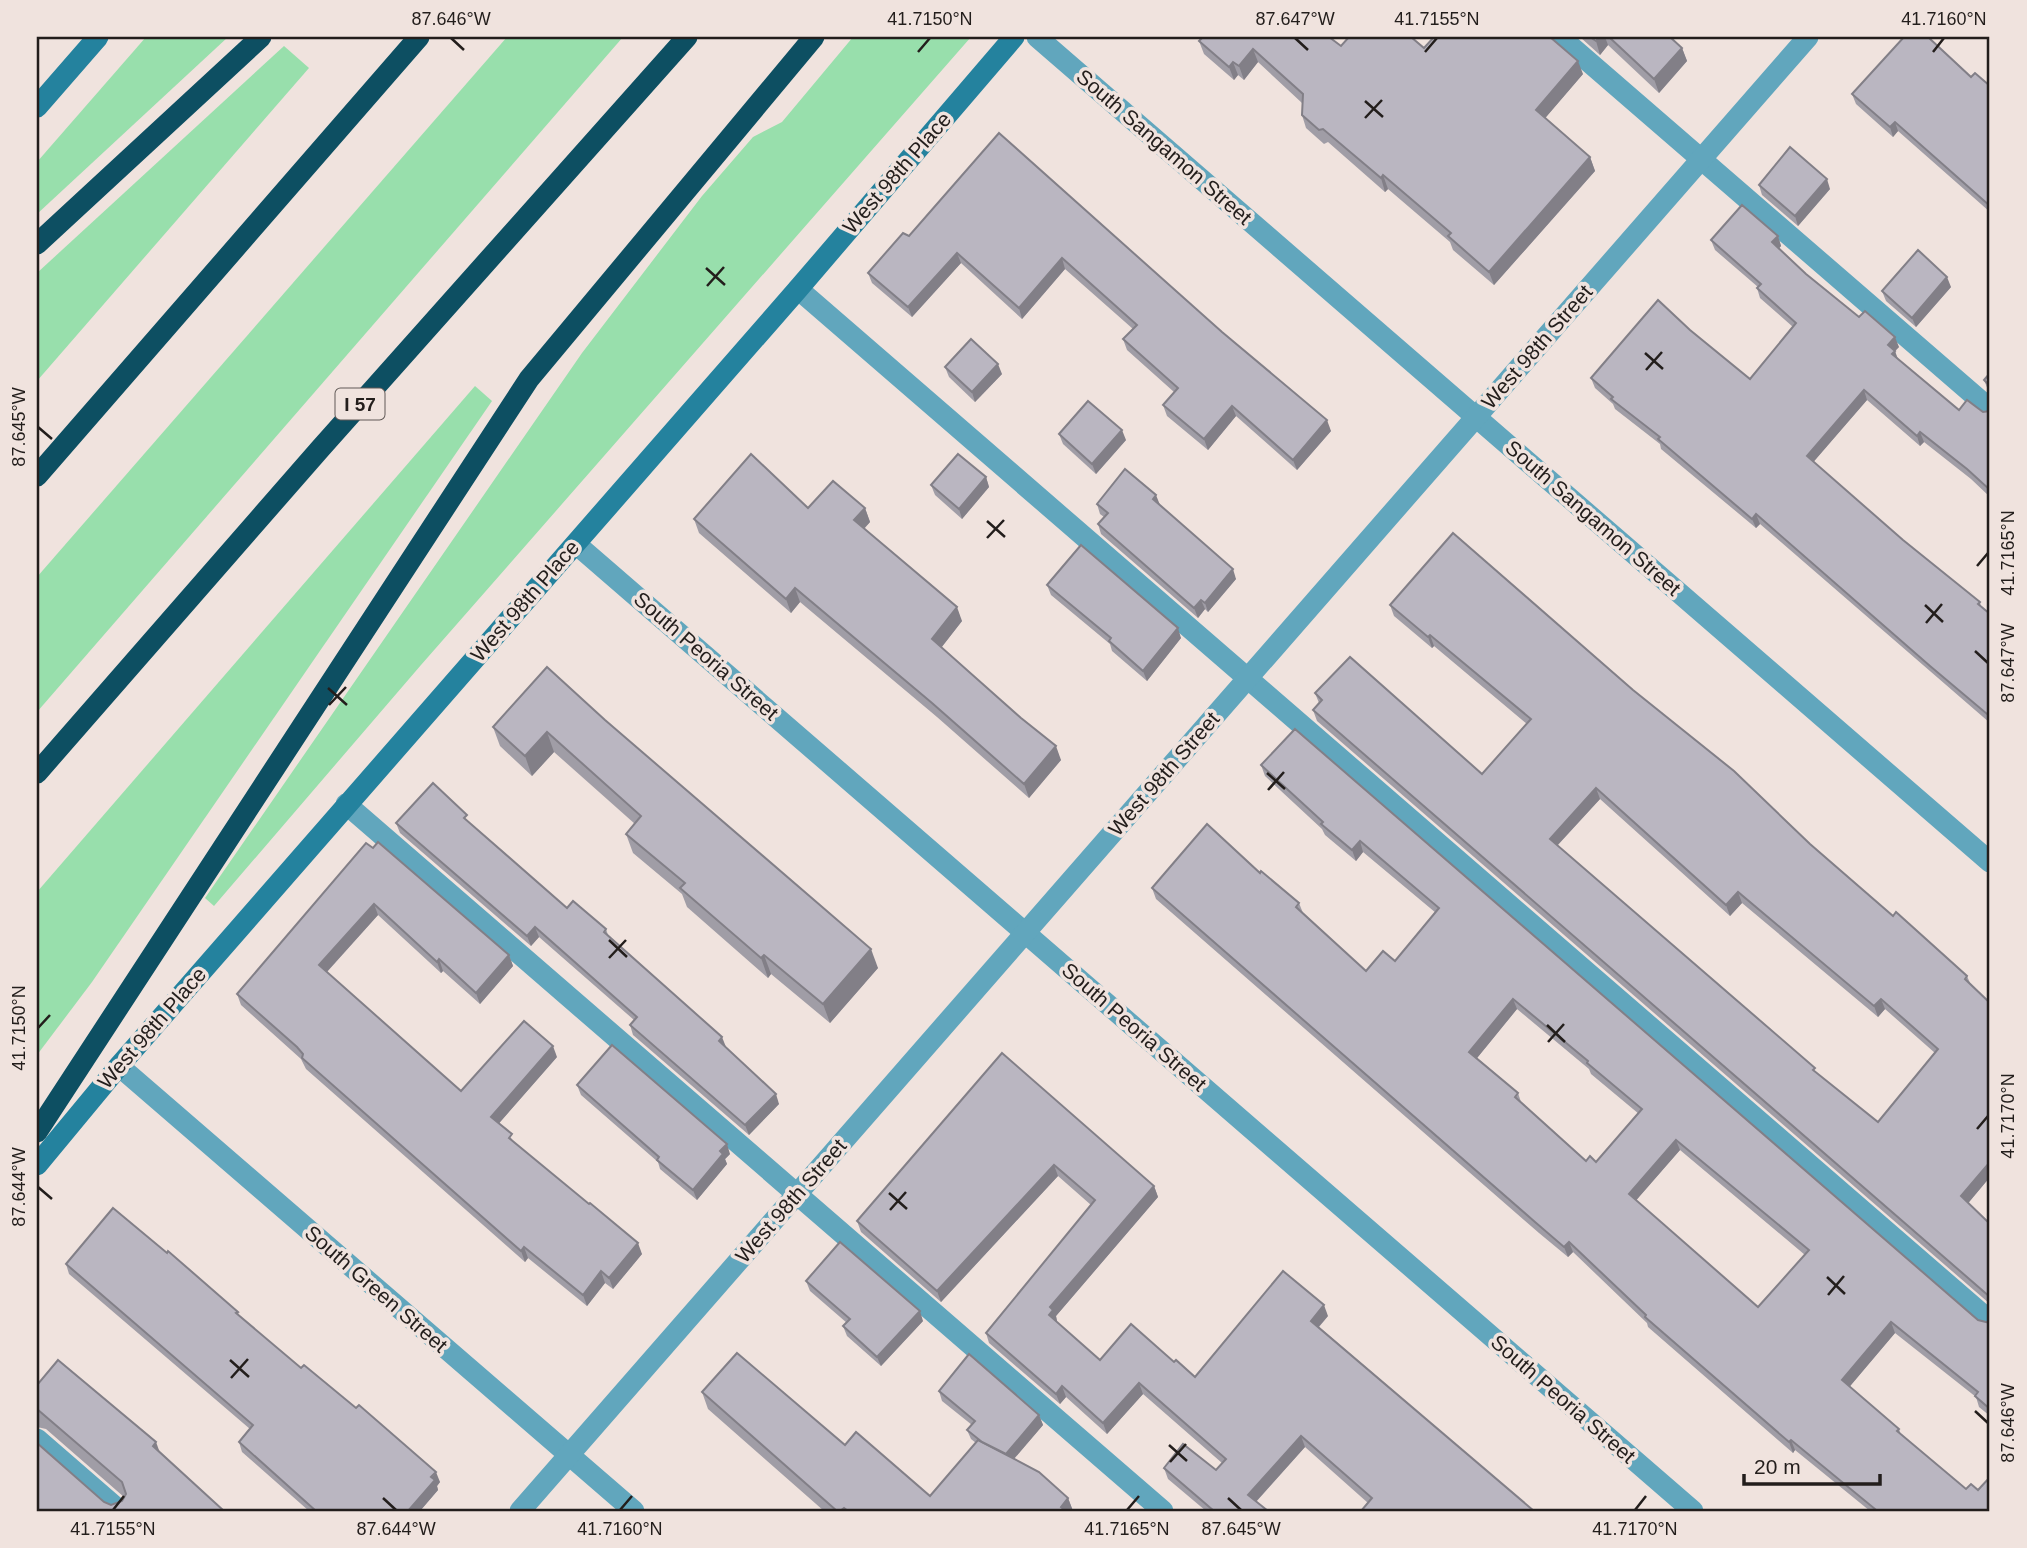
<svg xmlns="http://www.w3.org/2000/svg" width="2027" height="1548" font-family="Helvetica,sans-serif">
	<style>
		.green { fill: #98dfac }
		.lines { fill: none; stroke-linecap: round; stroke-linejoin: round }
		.lane { stroke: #61a6bd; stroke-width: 21 }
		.street { stroke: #61a6bd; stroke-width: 21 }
		.secondary { stroke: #24829e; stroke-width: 21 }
		.highway { stroke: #0d4f62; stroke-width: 21 }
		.wall { fill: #a09da6; fill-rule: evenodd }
		.shaded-wall { fill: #827f87 }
		.building { fill: #bab6c1; stroke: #827f87; stroke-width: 2; fill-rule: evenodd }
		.ticks { fill: none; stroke: #231e1c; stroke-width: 2.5 }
		.labels { text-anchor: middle; stroke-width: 7; stroke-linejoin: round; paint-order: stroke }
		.shield { fill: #f0e3de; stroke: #605956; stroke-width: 2 }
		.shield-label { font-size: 19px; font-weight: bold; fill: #231e1c }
		.street-label { font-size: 21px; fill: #231e1c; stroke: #f0e3de }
		.neatline { fill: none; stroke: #231e1c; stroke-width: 2.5 }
		.ticks-label { font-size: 18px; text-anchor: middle; fill: #231e1c }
	</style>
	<rect width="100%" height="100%" fill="#f0e3de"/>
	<!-- green -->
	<g class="green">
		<path d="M146,37H228L37,214V162Z"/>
		<path d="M507,37H623L37,712V577Z"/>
		<path d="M853,37H971L421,665L214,906L205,898L582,353L702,196L753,137L782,122Z"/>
		<path d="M284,46L309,68L37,381V273Z"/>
		<path d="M475,386L492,401L92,982L37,1055V892Z"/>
	</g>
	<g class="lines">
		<!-- lane -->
		<g class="lane">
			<path d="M1560,37L1990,409"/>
			<path d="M798,289L1990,1321"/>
			<path d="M346,804L1163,1511"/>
			<path d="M37,1439L120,1511"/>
		</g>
		<!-- street -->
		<g class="street">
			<path d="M1037,37L1990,862"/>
			<path d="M576,544L1693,1511"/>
			<path d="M119,1066L634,1511"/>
			<path d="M520,1511L1808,37"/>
		</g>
		<!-- secondary -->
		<g class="secondary">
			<path d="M37,107L98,37"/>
			<path d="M37,1165L119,1066L798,289L1014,37"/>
		</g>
		<!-- highway -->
		<g class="highway">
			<path d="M37,244L261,37"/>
			<path d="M37,476L419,37"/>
			<path d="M37,773L320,449L687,37"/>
			<path d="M37,1132L529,379L814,37"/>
		</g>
	</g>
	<!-- wall -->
	<g class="wall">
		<path d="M1580,37H1670L1682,48L1687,61L1659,93L1608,45L1600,55Z"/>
		<path d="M1199,41L1424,48L1583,74L1545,118L1590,157L1595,171L1494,285L1453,250L1450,242L1388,189L1385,192L1328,142L1324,144L1306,128L1302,115V103L1258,62L1244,80L1238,75L1234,80L1204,54Z"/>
		<path d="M1971,77L1990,86V212L1898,131L1893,137L1856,104L1852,94Z"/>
		<path d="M999,133L1331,431L1297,470L1236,416L1208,450L1167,416L1163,405L1174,392L1127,350L1123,339L1133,329L1065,269L1022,319L961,263L912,317L872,283L868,273L909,236Z"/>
		<path d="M1759,185L1830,189L1798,226L1762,195Z"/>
		<path d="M1778,236L1781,246L1779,248L1806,274L1859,317L1899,347L1895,351L1898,359L1959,410L1990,411V497L1971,479L1924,442L1920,446L1867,400L1813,462L1903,540L1980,602L1981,607L1990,614V723L1760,524L1756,528L1661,449L1660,444L1615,409L1613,404L1595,388L1591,378L1690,330L1750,379L1793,327L1760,298L1757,288L1758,287L1715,250L1711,240Z"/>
		<path d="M1951,287L1916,327L1886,301L1882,291Z"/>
		<path d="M945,367L1002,374L975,402L949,377Z"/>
		<path d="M1990,373V392L1988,390L1984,380Z"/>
		<path d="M1059,434L1126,440L1096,474L1063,444Z"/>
		<path d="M986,477L989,487L962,519L935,495L931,485Z"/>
		<path d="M1097,504L1160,505L1236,579L1208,612L1205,609L1198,618L1101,534L1098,524L1104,517L1100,514Z"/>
		<path d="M808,508H865L870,522L864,529L962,621L941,648L1061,760L1029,798L937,717L800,602L791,613L699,533L694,519Z"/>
		<path d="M1047,585L1181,638L1147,681L1112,651L1110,644L1051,595Z"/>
		<path d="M1390,605L1633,690L1893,916L1967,976L1970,983L1990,1003V1177L1968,1203L1990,1224V1304L1317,721L1313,710L1319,703L1315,693L1482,774L1527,724L1434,646L1432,648L1394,616ZM1600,799L1730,916L1742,903L1878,1017L1885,1009L1935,1053L1878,1122L1816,1074L1557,846Z"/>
		<path d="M605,720L878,968L830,1023L771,974L768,978L687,907L682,894L633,853L626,834L635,824L554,752L532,776L500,746L493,727Z"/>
		<path d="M1261,765L1978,1320L1990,1323V1416L1979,1407L1976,1397L1895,1333L1849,1387L1899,1429L1901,1435L1990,1511H1870L1795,1450L1793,1453L1648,1327L1647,1323L1573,1252L1568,1257L1539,1233L1156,899L1152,888L1260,873L1299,903L1303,913L1366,971L1395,961L1436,913L1363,852L1356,861L1325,835L1322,829L1265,776ZM1517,1009L1589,1069L1591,1074L1639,1114L1596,1162L1586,1161L1521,1102L1518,1093L1477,1058ZM1680,1150L1805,1255L1758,1307L1636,1200Z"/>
		<path d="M396,823H470L567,908L606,929L608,935L726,1047L779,1104L749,1135L633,1035L630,1025L634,1020L539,937L531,946L400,833Z"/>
		<path d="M366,843L509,955L513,966L480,1004L443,971L441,973L378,915L327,972L461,1091L557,1057L499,1123L515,1143L642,1254L613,1289L605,1283L587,1306L528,1258L525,1262L306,1069L301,1059L241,1005L237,994Z"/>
		<path d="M1002,1053L1154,1186L1158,1197L1056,1316L1057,1322L1100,1360L1174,1362L1195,1377L1328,1316L1319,1327L1534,1511L1368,1503L1305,1447L1256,1502L1268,1511H1206L1168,1479L1164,1468L1216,1470L1222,1463L1143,1394L1107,1434L1066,1397L1060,1404L989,1343L986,1333L1091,1205L1058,1176L941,1302L861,1232L857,1221Z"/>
		<path d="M577,1085L730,1154L725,1159L727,1164L697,1200L660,1169L658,1162L581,1095Z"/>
		<path d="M66,1264L238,1312L239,1316L440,1482L437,1486L438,1490L420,1511H309L242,1452L239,1442L250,1429L69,1274Z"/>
		<path d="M806,1281L923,1321L881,1366L847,1336L843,1326L847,1323L810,1291Z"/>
		<path d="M37,1385L160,1452L224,1511H37L104,1502L111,1505L122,1501L124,1497L46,1429L37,1427Z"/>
		<path d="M939,1391L1039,1415L1043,1425L1014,1459L1068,1498L1073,1511H824L708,1409L702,1392L845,1445L930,1496L976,1443L971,1439L967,1430L972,1425L942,1401Z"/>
	</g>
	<!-- shaded-wall -->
	<g class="shaded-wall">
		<path d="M1599,37H1605L1608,45L1600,55L1596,41Z"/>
		<path d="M1682,48L1687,61L1659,93L1654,79Z"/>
		<path d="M1253,49L1258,62L1244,80L1239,66Z"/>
		<path d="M1578,61L1583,74L1541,123L1536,110Z"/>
		<path d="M1233,62L1238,75L1234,80L1229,67Z"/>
		<path d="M1895,122L1898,131L1893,137L1890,127Z"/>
		<path d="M1590,157L1595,171L1494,285L1489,272Z"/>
		<path d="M1383,175L1388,189L1385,192L1381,178Z"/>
		<path d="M1827,179L1830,189L1798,226L1795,216Z"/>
		<path d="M1778,236L1781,246L1776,252L1772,242Z"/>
		<path d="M957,253L961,263L912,317L908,307Z"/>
		<path d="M1062,258L1065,269L1022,319L1019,308Z"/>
		<path d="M1947,277L1951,287L1916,327L1912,318Z"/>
		<path d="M1895,337L1899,347L1895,351L1898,361L1896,364L1888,345Z"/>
		<path d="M998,364L1002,374L975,402L972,392Z"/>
		<path d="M1864,390L1867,400L1810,466L1807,456Z"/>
		<path d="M1232,406L1236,416L1208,450L1204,439Z"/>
		<path d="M1327,420L1331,431L1297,470L1293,460Z"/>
		<path d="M1122,430L1126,440L1096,474L1092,464Z"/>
		<path d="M1920,432L1924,442L1920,446L1917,436Z"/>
		<path d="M986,477L989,487L962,519L959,509Z"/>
		<path d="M1156,495L1160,505L1153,499Z"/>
		<path d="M865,508L870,522L859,534L854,520Z"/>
		<path d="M1756,514L1760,524L1756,528L1752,519Z"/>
		<path d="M1233,569L1236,579L1208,612L1205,603Z"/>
		<path d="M795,588L800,602L791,613L786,599Z"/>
		<path d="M1201,600L1205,609L1198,618L1194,608Z"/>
		<path d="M957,607L962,621L937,653L932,639Z"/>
		<path d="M1178,628L1181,638L1147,681L1143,671Z"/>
		<path d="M1430,635L1434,646L1432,648L1428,637Z"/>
		<path d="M547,732L554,752L532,776L525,756Z"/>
		<path d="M1056,746L1061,760L1029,798L1024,784Z"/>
		<path d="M1596,788L1600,799L1553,850L1550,839Z"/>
		<path d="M1360,841L1363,852L1356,861L1352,850Z"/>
		<path d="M1738,892L1742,903L1730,916L1726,905Z"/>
		<path d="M374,904L378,915L323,976L319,965Z"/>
		<path d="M535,927L539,937L531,946L527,936Z"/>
		<path d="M871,949L878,968L830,1023L823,1004Z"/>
		<path d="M509,955L513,966L480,1004L476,993Z"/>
		<path d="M764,955L771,974L768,978L761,958Z"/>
		<path d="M439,959L443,971L441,973L437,962Z"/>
		<path d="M1513,999L1517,1009L1473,1063L1469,1052Z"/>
		<path d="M1881,999L1885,1009L1878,1017L1874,1006Z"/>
		<path d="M722,1037L726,1047L719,1041Z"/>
		<path d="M553,1046L557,1057L495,1128L491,1117Z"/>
		<path d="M776,1094L779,1104L749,1135L745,1125Z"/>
		<path d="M1676,1140L1680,1150L1633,1204L1629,1194Z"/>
		<path d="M727,1144L730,1154L725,1159L727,1164L697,1200L693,1190L720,1151Z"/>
		<path d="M1990,1162V1177L1965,1207L1961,1196Z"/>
		<path d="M1054,1165L1058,1176L941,1302L937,1291Z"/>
		<path d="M1154,1186L1158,1197L1056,1316L1057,1321L1053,1326L1049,1315L1050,1307Z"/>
		<path d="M1569,1242L1573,1252L1568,1257L1564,1247Z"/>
		<path d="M638,1243L642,1254L613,1289L609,1278Z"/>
		<path d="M524,1247L528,1258L525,1262L521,1251Z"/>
		<path d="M601,1271L605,1283L587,1306L583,1295Z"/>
		<path d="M1324,1305L1328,1316L1315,1331L1311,1321Z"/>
		<path d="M920,1311L923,1321L881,1366L877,1357Z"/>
		<path d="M1891,1322L1895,1333L1846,1391L1842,1380Z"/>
		<path d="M1139,1383L1143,1394L1107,1434L1103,1423Z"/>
		<path d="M1062,1386L1066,1397L1060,1404L1056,1394Z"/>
		<path d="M1039,1415L1043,1425L1006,1468L1002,1459Z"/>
		<path d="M1301,1436L1305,1447L1252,1506L1248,1495Z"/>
		<path d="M1791,1440L1795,1450L1793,1453L1789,1442Z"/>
		<path d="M156,1442L163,1461L153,1446Z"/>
		<path d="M436,1472L440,1482L437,1486L438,1490L420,1511H408Z"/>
		<path d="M1068,1498L1073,1511H1063L1061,1507Z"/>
	</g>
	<!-- building -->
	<g class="building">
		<path d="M1203,37H1329L1341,46L1349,37H1411L1424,48L1434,37H1550L1578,61L1536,110L1590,157L1489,272L1448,236L1451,233L1383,175L1381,178L1323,129L1319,130L1302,115L1303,94L1253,49L1239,66L1233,62L1229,67L1199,41Z"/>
		<path d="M1590,37H1599L1596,41Z"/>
		<path d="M1609,37H1670L1682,48L1654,79Z"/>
		<path d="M1904,37H1928L1971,77L1975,73L1990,86V206L1895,122L1890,127L1852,94Z"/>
		<path d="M999,133L1222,332L1327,420L1293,460L1232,406L1204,439L1163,405L1178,388L1123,339L1137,325L1062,258L1019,308L957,253L908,307L868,273L903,233L909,236Z"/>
		<path d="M1790,147L1827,179L1795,216L1759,185Z"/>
		<path d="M1742,205L1778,236L1772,242L1806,274L1859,317L1865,311L1895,337L1888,345L1895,351L1892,354L1959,410L1967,400L1983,412L1990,411V490L1967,469L1920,432L1917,436L1864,390L1807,456L1903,540L1980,602L1978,604L1990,614V714L1988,713L1987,714L1930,666L1756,514L1752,519L1658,439L1660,437L1611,399L1613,397L1591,378L1658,300L1690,330L1750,379L1796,323L1757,288L1761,284L1711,240Z"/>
		<path d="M1918,250L1947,277L1912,318L1882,291Z"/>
		<path d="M971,339L998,364L972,392L945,367Z"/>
		<path d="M1990,373V386L1984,380Z"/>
		<path d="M1088,401L1122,430L1092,464L1059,434Z"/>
		<path d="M751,454L808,508L833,481L865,508L854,520L957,607L932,639L1021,718L1056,746L1024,784L932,703L795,588L786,599L694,519Z"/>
		<path d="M958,454L986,477L959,509L931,485Z"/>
		<path d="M1125,469L1156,495L1153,499L1233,569L1205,603L1201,600L1194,608L1098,524L1108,513L1097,504Z"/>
		<path d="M1453,533L1633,690L1734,771L1810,844L1893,916L1896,912L1967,976L1965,979L1990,1003V1162L1961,1196L1990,1224V1297L1313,710L1322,700L1315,693L1350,657L1482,774L1531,719L1430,635L1428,637L1390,605ZM1596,788L1726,905L1738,892L1874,1006L1881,999L1938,1049L1878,1122L1813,1070L1815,1068L1550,839Z"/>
		<path d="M1081,545L1178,628L1143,671L1109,641L1111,638L1047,585Z"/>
		<path d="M547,667L605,720L871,949L823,1004L764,955L761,958L680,888L685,883L626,834L641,816L547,732L525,756L493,727Z"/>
		<path d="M1295,729L1978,1320L1990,1323V1409L1975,1396L1978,1392L1891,1322L1842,1380L1899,1429L1897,1431L1966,1489L1971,1484L1978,1490L1990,1477V1511H1873L1875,1509L1791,1440L1789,1442L1645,1317L1646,1315L1569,1242L1564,1247L1535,1222L1152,888L1207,824L1260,873L1261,871L1299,903L1296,907L1366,971L1383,951L1395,961L1439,908L1360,841L1352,850L1321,824L1323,822L1261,765ZM1513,999L1588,1061L1587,1063L1642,1109L1596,1162L1590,1156L1586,1161L1515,1097L1518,1093L1469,1052ZM1676,1140L1809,1250L1758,1307L1629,1194Z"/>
		<path d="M433,783L467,815L464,818L567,908L573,901L606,929L604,932L722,1037L719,1041L776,1094L745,1125L630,1025L637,1017L535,927L527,936L396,823Z"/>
		<path d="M378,842L509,955L476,993L439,959L437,962L374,904L319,965L461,1091L524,1021L553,1046L491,1117L512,1134L509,1138L589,1204L590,1203L638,1243L609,1278L601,1271L583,1295L524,1247L521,1251L302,1058L303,1054L297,1047L237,994L366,843L373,848Z"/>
		<path d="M612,1045L727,1144L720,1151L723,1154L693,1190L657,1160L659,1157L577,1085Z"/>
		<path d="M1002,1053L1154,1186L1050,1307L1053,1310L1049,1315L1100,1360L1131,1324L1174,1362L1176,1360L1195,1377L1283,1271L1324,1305L1311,1321L1534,1511H1361L1372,1498L1301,1436L1248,1495L1268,1511H1214L1164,1468L1183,1444L1216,1470L1226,1459L1139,1383L1103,1423L1062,1386L1056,1394L986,1333L1095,1200L1054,1165L937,1291L857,1221Z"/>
		<path d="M113,1208L167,1253L168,1251L238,1312L236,1313L301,1368L304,1365L356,1408L359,1405L436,1472L431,1477L435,1480L408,1511H316L239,1442L253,1425L66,1264Z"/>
		<path d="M840,1242L920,1311L877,1357L843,1326L850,1319L806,1281Z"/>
		<path d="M737,1353L845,1445L856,1432L930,1496L978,1440L1039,1472L1068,1498L1061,1507L1066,1511H848L844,1508L840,1511H837L702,1392Z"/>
		<path d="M969,1354L1039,1415L1006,1454L982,1442L967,1430L975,1421L939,1391Z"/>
		<path d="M58,1360L156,1442L153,1446L224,1511H37V1443L104,1502L111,1505L122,1501L126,1494L122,1482L37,1409V1385Z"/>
	</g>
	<!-- ticks -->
	<path class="ticks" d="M451,38L464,50M1295,38L1308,50M918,52L930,38M1425,52L1437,38M1933,52L1944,38M1365,101L1383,117M1365,118L1382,100M706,268L725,285M707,286L724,267M1645,353L1663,369M1646,370L1662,352M38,427L52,439M987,521L1005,537M987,538L1004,520M1977,566L1988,553M1925,605L1943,622M1926,623L1942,604M1975,651L1988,663M328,688L347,705M329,705L346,687M1267,773L1285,789M1268,790L1284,772M609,940L627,957M609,958L626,940M1547,1025L1565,1042M38,1028L50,1015M1548,1042L1564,1024M1977,1129L1988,1116M38,1187L52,1199M889,1193L907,1209M890,1210L906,1192M1827,1277L1845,1294M1828,1295L1844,1276M230,1360L249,1377M231,1378L248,1359M1975,1411L1988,1423M1169,1445L1187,1461M1170,1462L1186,1444M383,1498L396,1510M1228,1498L1241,1510M113,1510L124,1496M620,1510L632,1496M1127,1510L1139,1496M1635,1510L1646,1496"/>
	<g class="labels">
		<!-- shield labels -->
		<rect class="shield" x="335.5" y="388.5" width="49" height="31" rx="5"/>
		<g class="shield-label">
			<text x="360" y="411">I 57</text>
		</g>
		<!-- street labels -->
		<g class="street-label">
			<text transform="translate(1164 147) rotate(41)" y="7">South Sangamon Street</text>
			<text transform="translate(897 173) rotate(-49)" y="7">West 98th Place</text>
			<text transform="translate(1537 347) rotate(-49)" y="7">West 98th Street</text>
			<text transform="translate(1593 518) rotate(41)" y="7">South Sangamon Street</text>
			<text transform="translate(525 601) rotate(-49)" y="7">West 98th Place</text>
			<text transform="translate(706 656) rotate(41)" y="7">South Peoria Street</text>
			<text transform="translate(1164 774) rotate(-49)" y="7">West 98th Street</text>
			<text transform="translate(1134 1027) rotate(41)" y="7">South Peoria Street</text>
			<text transform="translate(152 1028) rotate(-49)" y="7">West 98th Place</text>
			<text transform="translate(791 1201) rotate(-49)" y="7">West 98th Street</text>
			<text transform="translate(376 1289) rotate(41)" y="7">South Green Street</text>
			<text transform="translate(1563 1399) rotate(41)" y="7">South Peoria Street</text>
		</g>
	</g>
	<!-- border -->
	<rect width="2027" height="1548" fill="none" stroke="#f0e3de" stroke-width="77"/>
	<!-- scale -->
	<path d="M1744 1474v10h136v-10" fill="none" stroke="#231e1c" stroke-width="3.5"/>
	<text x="1754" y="1474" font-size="21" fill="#231e1c" stroke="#f0e3de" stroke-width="5" paint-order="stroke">20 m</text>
	<rect x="38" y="38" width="1950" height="1472" class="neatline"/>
	<g class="ticks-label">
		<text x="451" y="25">87.646°W</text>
		<text x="930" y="25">41.7150°N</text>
		<text x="1295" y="25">87.647°W</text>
		<text x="1437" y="25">41.7155°N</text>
		<text x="1944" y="25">41.7160°N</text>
		<text transform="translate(19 427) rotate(-90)" y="6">87.645°W</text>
		<text transform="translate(2008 553) rotate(-90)" y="6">41.7165°N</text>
		<text transform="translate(2008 663) rotate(-90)" y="6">87.647°W</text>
		<text transform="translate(19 1028) rotate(-90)" y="6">41.7150°N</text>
		<text transform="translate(2008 1116) rotate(-90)" y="6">41.7170°N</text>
		<text transform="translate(19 1187) rotate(-90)" y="6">87.644°W</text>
		<text transform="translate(2008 1423) rotate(-90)" y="6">87.646°W</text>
		<text x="113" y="1535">41.7155°N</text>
		<text x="396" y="1535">87.644°W</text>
		<text x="620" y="1535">41.7160°N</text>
		<text x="1127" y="1535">41.7165°N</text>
		<text x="1241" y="1535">87.645°W</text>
		<text x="1635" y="1535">41.7170°N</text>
	</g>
</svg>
